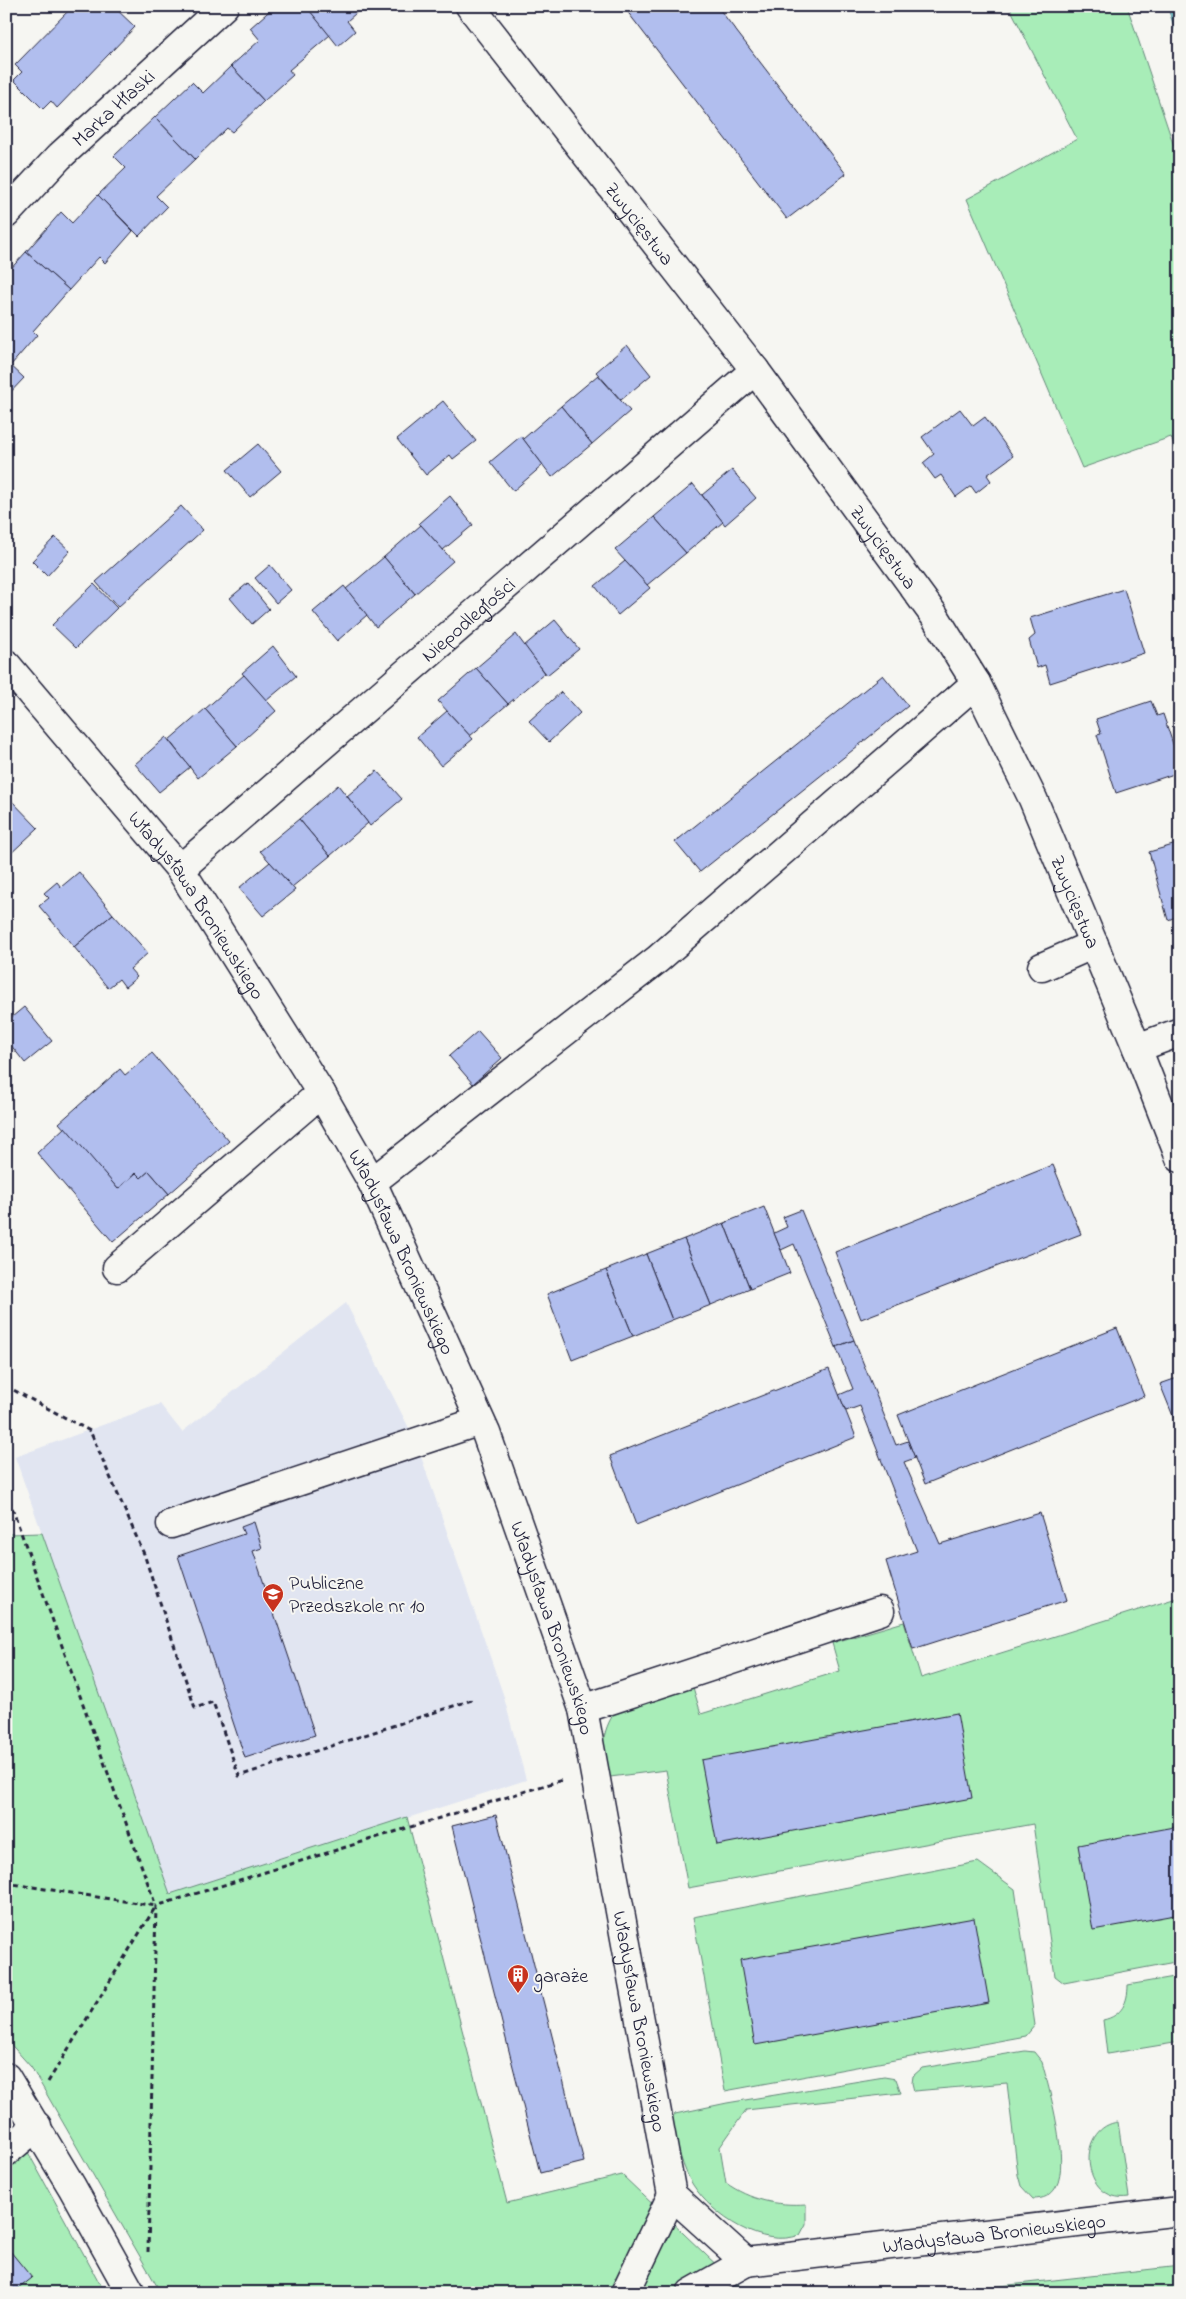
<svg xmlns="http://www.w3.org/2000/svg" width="1186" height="2299" font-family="'Indie Flower',sans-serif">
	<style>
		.built { fill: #e1e5f1 }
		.green { fill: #a8edb8; stroke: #65887a }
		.water { fill: #7dced3; stroke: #598996 }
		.building { fill: #b1beee; stroke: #22223b }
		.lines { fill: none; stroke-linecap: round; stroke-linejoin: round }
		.minor-casing { stroke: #22223b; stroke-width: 31 }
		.path { stroke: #22223b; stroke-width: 3; stroke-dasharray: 5 4; stroke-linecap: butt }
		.minor { stroke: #f6f6f2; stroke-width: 28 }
		.labels { text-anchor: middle; stroke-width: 4; stroke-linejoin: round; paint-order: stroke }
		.street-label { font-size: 20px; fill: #22223b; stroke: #f6f6f2 }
		.poi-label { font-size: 20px; fill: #22223b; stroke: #f6f6f2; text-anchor: start }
	</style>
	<rect width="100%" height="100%" fill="#f6f6f2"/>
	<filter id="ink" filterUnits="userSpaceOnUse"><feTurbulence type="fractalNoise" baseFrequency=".02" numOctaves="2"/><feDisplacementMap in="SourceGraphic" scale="10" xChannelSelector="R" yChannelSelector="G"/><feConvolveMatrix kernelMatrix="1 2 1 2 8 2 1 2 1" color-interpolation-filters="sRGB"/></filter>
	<g filter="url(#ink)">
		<!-- built -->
		<path class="built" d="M346,1303L416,1442L503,1694L526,1780L170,1894L15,1457L160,1404L182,1432Z"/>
		<!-- green -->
		<g class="green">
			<path d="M1009,6H1127L1180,164V461L1171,437L1082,468L967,199L1077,139Z"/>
			<path d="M42,1533L170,1894L407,1817L507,2203L622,2175L746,2293H161L31,2067L6,2039V1534Z"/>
			<path d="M1180,1597V1961L1064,1983L1055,1976L1033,1824L688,1888L666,1770L610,1777C598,1757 602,1730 615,1712L692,1684L701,1714L840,1671L832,1643L904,1622L921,1678Z"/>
			<path d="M978,1862L1015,1889L1035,2025L1026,2036L725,2091L693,1917Z"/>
			<path d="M1180,1976V2042L1107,2054L1103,2020C1122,2016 1128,2002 1128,1985Z"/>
			<path d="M1025,2051L1034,2052L1042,2062C1049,2088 1070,2163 1056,2187C1051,2196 1043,2199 1033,2199L1021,2186L1018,2175L1007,2083L914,2091L912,2083L913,2076L922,2068Z"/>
			<path d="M884,2077L896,2079L901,2093L746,2110L720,2147L726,2183C750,2200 777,2206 806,2204V2224L800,2235C762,2249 713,2216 693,2185C682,2168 678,2146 672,2127L671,2119L675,2114L727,2103Z"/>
			<path d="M6,2112L105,2293H6Z"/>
			<path d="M1118,2122L1129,2197C1082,2204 1074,2128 1118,2122Z"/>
			<path d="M1180,2266V2293H937Z"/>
		</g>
		<!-- water -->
		<path class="water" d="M1167,6H1180V43Z"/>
		<!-- building -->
		<g class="building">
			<path d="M73,6H113L135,27L57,108L51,101L43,109L14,80L22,72L15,65Z"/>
			<path d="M275,6H306L330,35L289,70L293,75L264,101L231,66L260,40L250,28Z"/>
			<path d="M306,6H364L347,21L355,31L338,46Z"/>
			<path d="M623,6H717L846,174L787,219Z"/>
			<path d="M231,66L264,101L232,132L227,128L195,159L155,117L192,82L203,93Z"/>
			<path d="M155,117L195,159L156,196L167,207L139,236L98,195L126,168L114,156Z"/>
			<path d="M98,195L133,231L105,263L99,257L69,290L26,252L61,212L72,223Z"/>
			<path d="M26,252L69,290L33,331L37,335L11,365L6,361V274Z"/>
			<path d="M627,345L651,375L621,400L596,372Z"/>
			<path d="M6,361L24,378L6,397Z"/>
			<path d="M598,375L630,411L592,444L561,406Z"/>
			<path d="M443,401L476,441L453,459L450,455L426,475L397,439Z"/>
			<path d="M561,406L592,444L552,477L523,439Z"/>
			<path d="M960,409L973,426L985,417L1013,456L987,475L991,481L976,493L971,486L956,497L941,475L935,479L923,463L934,454L922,437Z"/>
			<path d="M521,436L543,465L513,491L490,462Z"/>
			<path d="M258,444L281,471L250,497L227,470Z"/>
			<path d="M732,470L756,498L725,525L702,495Z"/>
			<path d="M693,484L723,522L686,553L654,517Z"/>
			<path d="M450,496L473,525L443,550L419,523Z"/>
			<path d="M181,506L203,530L118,607L96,582Z"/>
			<path d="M654,517L686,553L647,585L615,550Z"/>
			<path d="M421,525L453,561L415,594L384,557Z"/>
			<path d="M55,537L70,551L47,576L32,561Z"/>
			<path d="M384,557L415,594L376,627L346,589Z"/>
			<path d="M625,561L650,588L618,615L595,586Z"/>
			<path d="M270,565L291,590L276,603L255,578Z"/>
			<path d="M248,583L269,609L252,624L230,598Z"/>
			<path d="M94,584L117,608L76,648L52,625Z"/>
			<path d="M344,586L367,615L337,641L313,612Z"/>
			<path d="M1124,589L1144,653L1050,683L1045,665L1037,668L1029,640L1035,635L1030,618Z"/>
			<path d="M555,620L579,649L547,675L524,646Z"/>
			<path d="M516,634L545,673L508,704L476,668Z"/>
			<path d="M273,646L296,676L266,701L242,673Z"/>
			<path d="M476,668L508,704L470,736L438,701Z"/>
			<path d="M244,675L276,711L237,746L205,709Z"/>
			<path d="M883,675L908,706L700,872L675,842Z"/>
			<path d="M561,692L580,713L549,742L529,721Z"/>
			<path d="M1151,701L1157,716L1163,714L1180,765V772L1116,793L1097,735L1101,734L1096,719Z"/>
			<path d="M205,709L237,746L198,778L169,740Z"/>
			<path d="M447,711L473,739L441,766L417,737Z"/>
			<path d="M166,737L190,767L159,792L135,764Z"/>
			<path d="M377,771L402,799L370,826L347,796Z"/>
			<path d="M338,785L368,823L330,856L299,819Z"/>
			<path d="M6,789L12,795L9,798L38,828L6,858Z"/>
			<path d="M299,819L330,856L292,887L260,851Z"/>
			<path d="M1180,843V932L1176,917L1168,920L1149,852Z"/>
			<path d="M270,862L295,890L263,916L239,888Z"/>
			<path d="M79,872L113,914L74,947L39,906L49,898L44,893L57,882L61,887Z"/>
			<path d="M113,914L148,953L130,969L137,977L125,987L119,979L108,988L74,947Z"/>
			<path d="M24,1007L52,1041L25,1063L6,1039V1022Z"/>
			<path d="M478,1031L502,1058L473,1084L449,1056Z"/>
			<path d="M152,1053L229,1141L169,1194L149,1171L141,1178L136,1173L118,1189L59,1123L120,1069L125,1075Z"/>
			<path d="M65,1127L118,1189L136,1173L141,1178L149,1171L169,1194L113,1242L37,1153Z"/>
			<path d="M1053,1165L1081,1234L861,1319L835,1252Z"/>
			<path d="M764,1207L790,1273L750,1289L724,1223Z"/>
			<path d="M801,1210L854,1340L836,1347L794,1244L781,1250L774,1233L787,1227L783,1217Z"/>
			<path d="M724,1223L750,1289L711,1305L684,1239Z"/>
			<path d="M684,1239L711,1305L672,1320L646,1254Z"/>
			<path d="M646,1254L672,1320L633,1336L606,1270Z"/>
			<path d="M606,1270L633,1336L572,1360L547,1294Z"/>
			<path d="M1117,1328L1144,1396L925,1484L898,1415Z"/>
			<path d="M854,1340L896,1445L908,1441L915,1458L904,1462L940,1544L1040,1513L1067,1600L913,1649L886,1561L917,1551L860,1406L846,1411L839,1395L853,1389L836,1347Z"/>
			<path d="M829,1369L856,1437L636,1525L610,1456Z"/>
			<path d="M1180,1377V1420L1175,1421L1160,1384Z"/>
			<path d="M254,1522L262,1548L253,1551L315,1735L245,1758L178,1556L244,1534L241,1527Z"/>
			<path d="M957,1713L972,1798L717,1845L701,1760Z"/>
			<path d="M496,1815L584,2162L540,2173L452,1826Z"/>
			<path d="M1180,1826V1914L1093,1930L1078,1845Z"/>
			<path d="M974,1918L989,2003L755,2045L740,1960Z"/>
			<path d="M6,2246L32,2278L13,2293H6Z"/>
		</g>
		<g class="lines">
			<!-- minor casing -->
			<g class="minor-casing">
				<g id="minor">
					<path id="s1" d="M470,6L755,370L934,615L976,683L1033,799L1137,1048L1180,1158"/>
					<path id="s2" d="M6,214L59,157L224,6"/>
					<path id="s3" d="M6,664L180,869L321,1093L372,1182L486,1433L583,1709L672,2195L746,2262L1180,2211"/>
					<path id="s4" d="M180,869L755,370"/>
					<path d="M1042,967L1094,944"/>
					<path d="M1137,1048L1180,1032"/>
					<path d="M372,1182L658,959L976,683"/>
					<path d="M117,1268L321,1093"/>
					<path d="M171,1524L480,1421"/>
					<path d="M583,1709L880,1611"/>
					<path d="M6,2077L72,2187L131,2293"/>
					<path d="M6,2152L37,2126"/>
					<path d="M625,2293L672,2195"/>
					<path d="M691,2293L746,2262"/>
				</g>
			</g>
			<!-- path -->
			<g class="path">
				<path d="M6,1386L90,1431L144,1554L195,1708L213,1702L239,1776L472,1700"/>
				<path d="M6,1491L156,1906"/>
				<path d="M6,1883L156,1906"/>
				<path d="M48,2082L156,1906"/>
				<path d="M148,2252L156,1906L562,1780"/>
			</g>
			<!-- minor -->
			<use href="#minor" class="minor"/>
		</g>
	</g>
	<!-- icons -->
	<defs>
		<g id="school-pin" transform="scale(1.125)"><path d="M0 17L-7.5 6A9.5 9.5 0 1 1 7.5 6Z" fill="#c8321e" stroke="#f6f6f2"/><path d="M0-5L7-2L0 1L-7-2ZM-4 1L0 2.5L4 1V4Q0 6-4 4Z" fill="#fff"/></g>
		<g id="building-pin" transform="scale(1.125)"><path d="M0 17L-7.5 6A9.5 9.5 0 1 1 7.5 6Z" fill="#c8321e" stroke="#f6f6f2"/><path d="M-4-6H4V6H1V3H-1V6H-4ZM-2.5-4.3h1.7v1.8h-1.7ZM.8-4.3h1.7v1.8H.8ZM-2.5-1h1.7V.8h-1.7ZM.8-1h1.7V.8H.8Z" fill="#fff"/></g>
	</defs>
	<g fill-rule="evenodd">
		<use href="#school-pin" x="273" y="1594"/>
		<use href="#building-pin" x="518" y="1975"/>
	</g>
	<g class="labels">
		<!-- street labels -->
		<g class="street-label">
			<text dy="7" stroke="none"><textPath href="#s2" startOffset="151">Marka Hłaski</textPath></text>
			<text dy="7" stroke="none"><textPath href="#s1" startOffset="276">Zwycięstwa</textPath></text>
			<text dy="7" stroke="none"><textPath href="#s1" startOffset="681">Zwycięstwa</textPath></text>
			<text dy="7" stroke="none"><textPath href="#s4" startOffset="381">Niepodległości</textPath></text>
			<text dy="7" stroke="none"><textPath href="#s1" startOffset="1086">Zwycięstwa</textPath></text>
			<text dy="7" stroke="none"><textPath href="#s3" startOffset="308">Władysława Broniewskiego</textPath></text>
			<text dy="7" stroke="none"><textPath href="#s3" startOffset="712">Władysława Broniewskiego</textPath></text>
			<text dy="7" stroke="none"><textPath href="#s3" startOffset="1118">Władysława Broniewskiego</textPath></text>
			<text dy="7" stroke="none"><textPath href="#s3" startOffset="1522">Władysława Broniewskiego</textPath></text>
			<text dy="7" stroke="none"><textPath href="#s3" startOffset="2048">Władysława Broniewskiego</textPath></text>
		</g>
		<!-- poi labels -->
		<g class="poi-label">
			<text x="289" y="1589">Publiczne<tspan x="289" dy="23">Przedszkole nr 10</tspan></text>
			<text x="534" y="1982">garaże</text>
		</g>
	</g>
	<!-- margin -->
	<rect width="1186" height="2299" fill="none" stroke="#f6f6f2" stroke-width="25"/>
	<rect x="12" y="12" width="1161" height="2274" fill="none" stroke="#22223b" stroke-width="2" filter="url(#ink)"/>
</svg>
